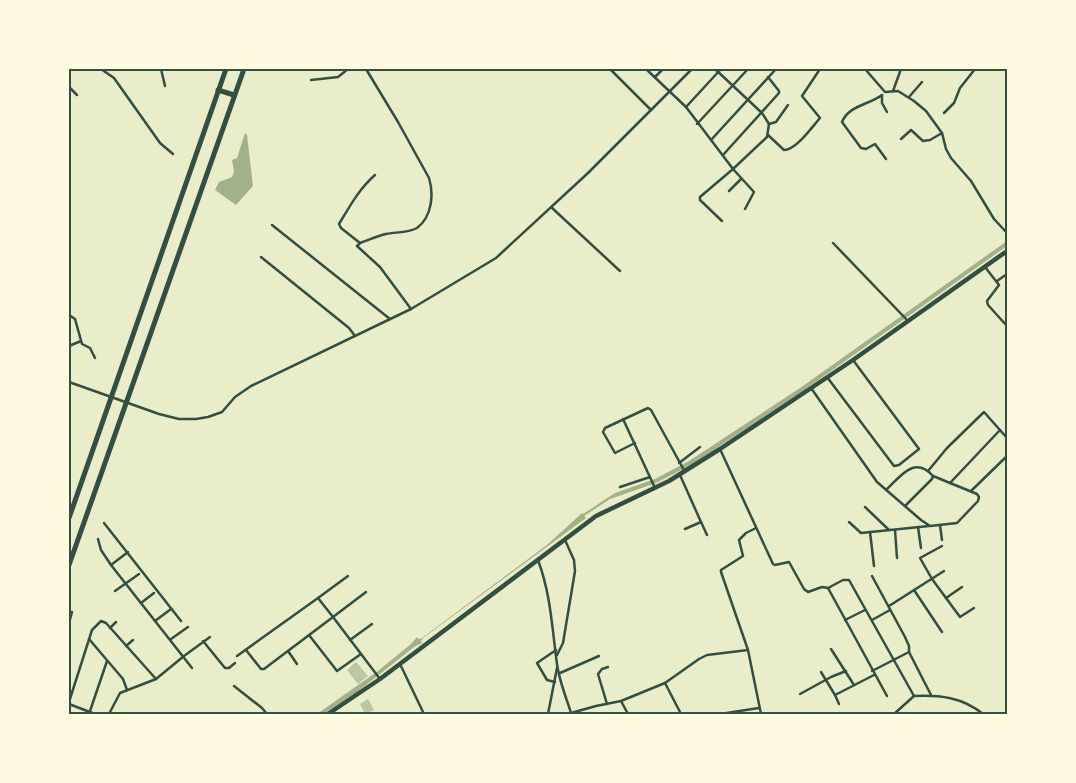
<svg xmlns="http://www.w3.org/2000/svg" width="1076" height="783" font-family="'PT Sans Narrow',sans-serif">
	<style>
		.water { fill: #a3b18a }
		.building { fill: #bcc5a7 }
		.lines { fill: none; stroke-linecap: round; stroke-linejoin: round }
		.minor { stroke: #344e41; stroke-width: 2.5 }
		.primary { stroke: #344e41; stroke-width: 4.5 }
		.motorway { stroke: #344e41; stroke-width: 5 }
		.neatline { fill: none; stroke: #344e41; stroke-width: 2 }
	</style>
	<rect width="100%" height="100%" fill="#e9edc9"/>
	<!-- water -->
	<g class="water">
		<path d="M245,133L247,135L253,186L236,205L215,190L219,182L232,177L234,171L232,160L237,158Z"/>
		<path d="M1007,241V246L803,391L691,465L656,483L610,499L584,516L586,518L423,638L421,641L422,643L414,647L356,693L324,714H317L378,671L411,644L417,637L419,639L422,638L547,545L582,513L583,514L615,493L655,479L689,461L800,388Z"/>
	</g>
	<!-- building -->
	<g class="building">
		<path d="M356,662L368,676L358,684L347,670Z"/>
		<path d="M368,699L374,710L365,714L360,704Z"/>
	</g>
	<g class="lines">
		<!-- minor -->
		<g class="minor">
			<path d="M101,69L114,78L160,143L173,154"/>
			<path d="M161,69L165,86"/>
			<path d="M366,69L398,122L429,178C434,194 432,217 417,228C408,233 395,232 386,234C377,236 369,240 360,243L357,246L380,267L411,309"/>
			<path d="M610,69L651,110"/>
			<path d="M646,69L686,107L733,169L700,197V200L722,221"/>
			<path d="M715,69L762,113L769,124L767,137L733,169L754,192L745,209"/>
			<path d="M865,69L885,92L898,91L914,101L926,111L942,133L946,149L951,158L971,181L994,219L1007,233"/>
			<path d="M655,77L663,69"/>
			<path d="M311,80L338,77L348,69"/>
			<path d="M69,87L77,95"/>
			<path d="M893,91L901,69"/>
			<path d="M882,95C869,105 849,105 842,122L861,148L866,149L875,144L886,159"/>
			<path d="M882,95V103L887,112"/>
			<path d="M909,97L922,82"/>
			<path d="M686,107L721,69"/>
			<path d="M944,113L954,103L960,88L975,69"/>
			<path d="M697,124L748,69"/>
			<path d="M769,124L776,122L788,105"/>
			<path d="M768,135L784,150C796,150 812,127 820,118L802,96L820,69"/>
			<path d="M901,139L911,130L923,141L930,140L942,133"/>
			<path d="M711,140L776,69"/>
			<path d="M723,155L779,93V91L768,77"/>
			<path d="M729,191L741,179"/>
			<path d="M551,207L620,271"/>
			<path d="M272,225L390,319"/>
			<path d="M360,243L341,228L339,224C350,206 359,189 375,175"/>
			<path d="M833,243L908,321"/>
			<path d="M261,257L349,328L355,336"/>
			<path d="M985,267L999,285L987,301L988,305L1007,326"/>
			<path d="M997,281L1007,274"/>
			<path d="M69,315L75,319L82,344L90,348L95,358"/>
			<path d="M69,346L81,341"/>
			<path d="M827,377L894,466L899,465L919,449L853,360"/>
			<path d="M69,382L159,414L179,419H196L208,417L222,412L235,397L251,386L411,309L496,258L588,173L692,69"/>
			<path d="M811,388L877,482L921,520L930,526L957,523L978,501L979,497L977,494L933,476"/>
			<path d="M623,419L655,488"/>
			<path d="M635,443L615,453L603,432L605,428L648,408L651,410L685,472"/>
			<path d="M720,449L773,564L775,565L789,562L804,589L808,592L822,587L828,588L843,580H849L914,696"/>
			<path d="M679,463L700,447"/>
			<path d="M928,471L947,448L984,412L1007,438"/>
			<path d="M680,475L701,522L685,529"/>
			<path d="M950,483L1000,430"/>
			<path d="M620,487L650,477"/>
			<path d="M886,490C900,477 914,455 933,476L932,479L905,506"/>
			<path d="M971,491L1007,456"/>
			<path d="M865,507L889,530"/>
			<path d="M701,522L707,535"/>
			<path d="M849,522L861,533L929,526"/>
			<path d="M104,523L181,621"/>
			<path d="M940,525L942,540"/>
			<path d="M918,527L921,548"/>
			<path d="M756,528L746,533L739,540L743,556L721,570V572L748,650L761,714"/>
			<path d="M895,530L897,558"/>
			<path d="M870,532L874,566"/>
			<path d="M98,539L101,550L111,565L192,668"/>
			<path d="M942,546L920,558L932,579L960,617L974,608"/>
			<path d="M538,560C551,595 552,628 557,664C559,680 566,697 571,713"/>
			<path d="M111,565L128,552"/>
			<path d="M348,576L318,598L333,617L366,592"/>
			<path d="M872,576L905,637L909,646V652L872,671"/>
			<path d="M828,588L887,696"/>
			<path d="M914,590L942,632"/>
			<path d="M115,591L139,574"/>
			<path d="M946,598L962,587"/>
			<path d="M141,603L154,593"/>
			<path d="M889,606L944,571"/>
			<path d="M845,620L865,610"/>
			<path d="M872,620L890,610"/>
			<path d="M155,621L171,609"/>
			<path d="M69,623L72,612"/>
			<path d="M110,628L116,622"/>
			<path d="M309,635L337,671L361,654"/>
			<path d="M89,639L123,679L127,690"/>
			<path d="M171,639L188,627"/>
			<path d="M350,640L372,624"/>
			<path d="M203,641L225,668H229L235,663"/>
			<path d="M126,646L133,640"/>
			<path d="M831,649L854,685"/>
			<path d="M246,650L261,669H264L333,617L380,679"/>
			<path d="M288,651L297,664"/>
			<path d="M909,652L931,695"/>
			<path d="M557,655L563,643L575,571L574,560L565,540"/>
			<path d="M237,656L318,598"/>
			<path d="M400,664L424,714"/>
			<path d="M821,672L835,695L874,675"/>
			<path d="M560,673L599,656"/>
			<path d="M555,682L547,680L537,663L556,650"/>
			<path d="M665,683L681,714"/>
			<path d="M234,686L262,708L267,714"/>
			<path d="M800,694L831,677L846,671"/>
			<path d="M835,695L839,704"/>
			<path d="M621,701L628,714"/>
			<path d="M69,702L92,630L101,621L106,623L156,679"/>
			<path d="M69,704L95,714"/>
			<path d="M607,704L598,674L602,669L608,667"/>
			<path d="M571,713L596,706L621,701L665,683L699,659L707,655L748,650"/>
			<path d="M89,714L107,661"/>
			<path d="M109,714L120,693L156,679L184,656L210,637"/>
			<path d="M548,714L557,668"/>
			<path d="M720,714L759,708"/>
			<path d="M894,714L914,696C940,695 962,697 983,714"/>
		</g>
		<!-- primary -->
		<path class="primary" d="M328,714L380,679L596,516L669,481L720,449L853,360L1007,251"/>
		<!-- motorway -->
		<g class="motorway">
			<path d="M218,90L234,95"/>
			<path d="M69,518L226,69"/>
			<path d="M69,565L244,69"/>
		</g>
	</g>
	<!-- border -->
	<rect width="1076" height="783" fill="none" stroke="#fefae0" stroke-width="140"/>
	<rect x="70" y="70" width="936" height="643" class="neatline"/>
</svg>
